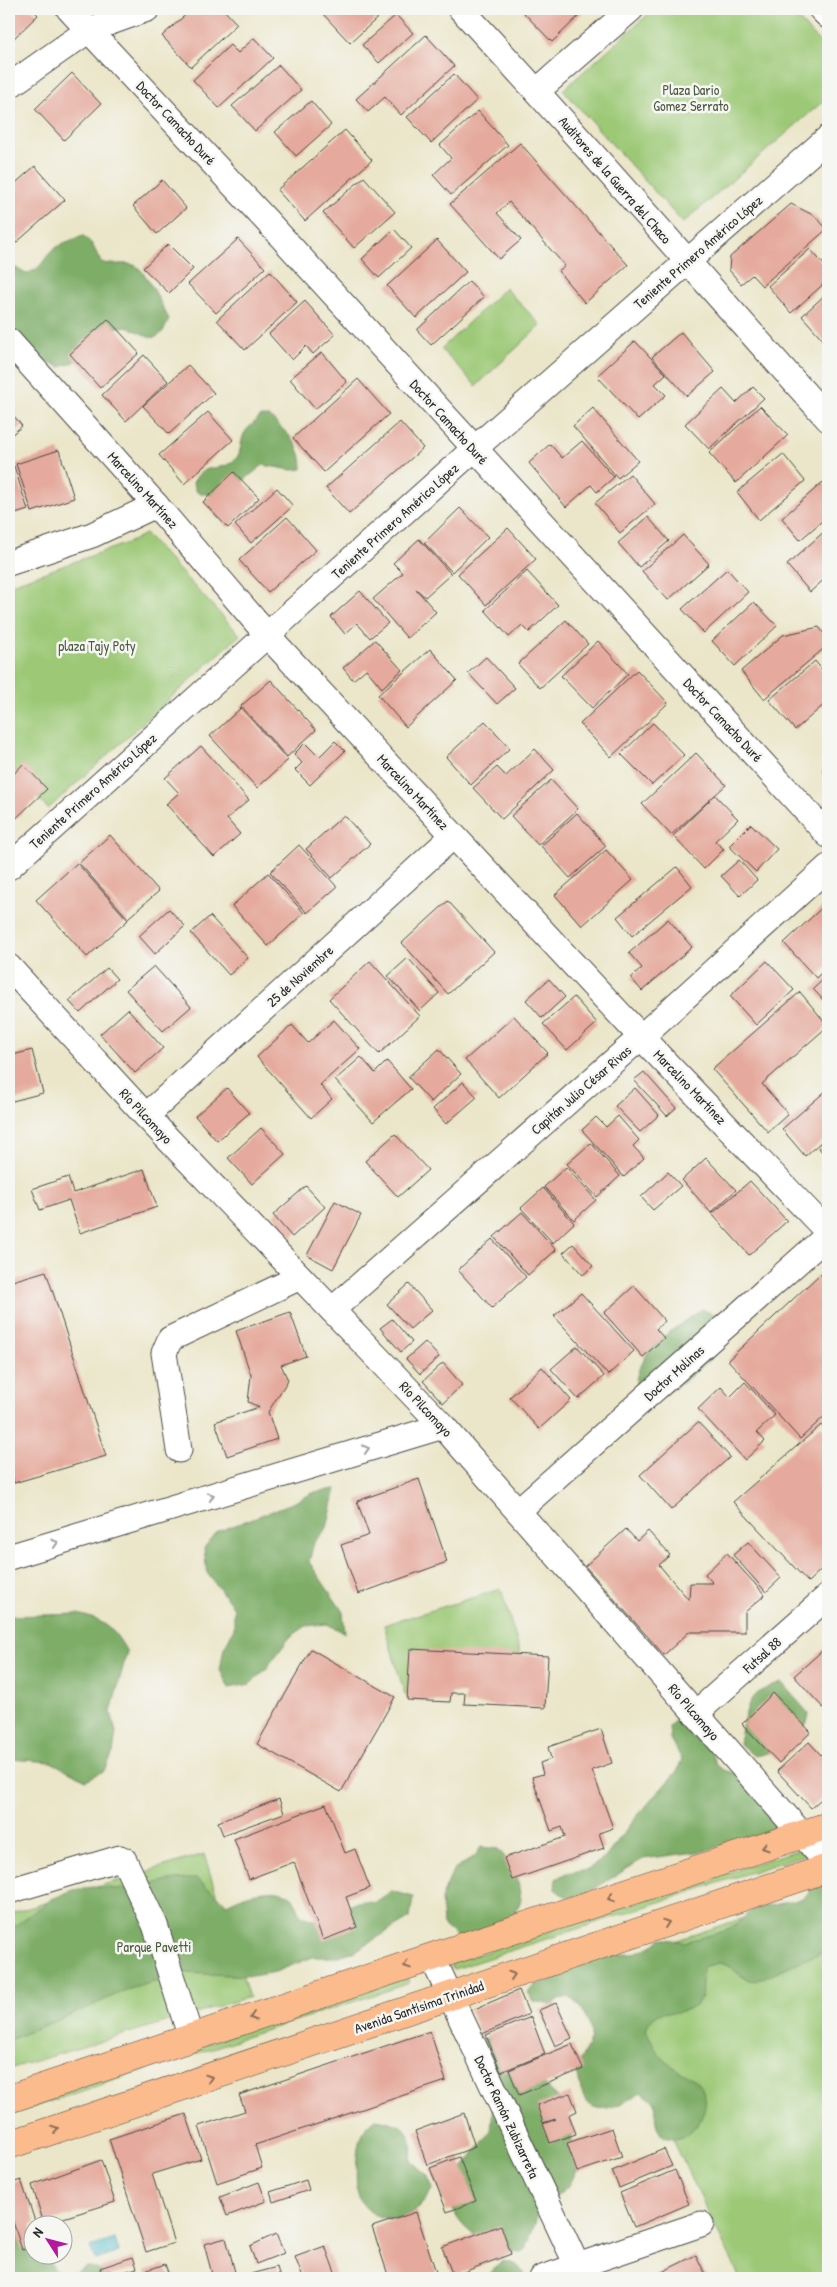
<svg xmlns="http://www.w3.org/2000/svg" width="837" height="2287" font-family="'Patrick Hand',sans-serif">
	<style>
		.green { fill: #9dc977; stroke: #647a51 }
		.forest { fill: #7ead68; stroke: #546c4a }
		.water { fill: #4db8c9; stroke: #3c727a }
		.building { fill: #e5aa9d }
		.lines { fill: none; stroke-linecap: round; stroke-linejoin: round }
		.minor-casing { stroke: #484743; stroke-width: 27 }
		.major-casing { stroke: #484743; stroke-width: 29 }
		.minor { stroke: #fff; stroke-width: 25 }
		.major { stroke: #fbbb8d; stroke-width: 28 }
		.oneway { stroke: #a0a0a0 }
		.oneway2 { stroke: #896c57 }
		.labels { text-anchor: middle; stroke-width: 5; stroke-linejoin: round; paint-order: stroke }
		.park-label { font-size: 14px; fill: #4d5a42; stroke: #f6f6f2 }
		.street-label { font-size: 14px; fill: #2b2b2b; stroke: #f6f6f2 }
	</style>
	<rect width="100%" height="100%" fill="#f6f6f2"/>
	<filter id="ink" filterUnits="userSpaceOnUse"><feTurbulence type="fractalNoise" baseFrequency=".02" numOctaves="2"/><feDisplacementMap in="SourceGraphic" scale="10" xChannelSelector="R" yChannelSelector="G"/><feConvolveMatrix kernelMatrix="1 2 1 2 8 2 1 2 1" color-interpolation-filters="sRGB"/></filter>
	<filter id="wash" filterUnits="userSpaceOnUse"><feTurbulence type="fractalNoise" baseFrequency=".0096" numOctaves="4" result="noise"/><feDisplacementMap in="SourceGraphic" scale="20" xChannelSelector="R" yChannelSelector="G"/><feGaussianBlur stdDeviation="1.12" result="paint"/><feColorMatrix in="noise" values="0 0 0 0 0 0 0 0 0 0 0 0 0 0 0 0 0 1.4 0 .05"/><feComposite in="paint" operator="in"/></filter>
	<g filter="url(#wash)">
		<rect width="100%" height="100%" fill="#ebe6c9"/>
		<!-- green -->
		<g class="green">
			<path d="M654,9H789L828,51V97L683,223L563,90Z"/>
			<path d="M505,288L541,325L476,386L441,349Z"/>
			<path d="M145,534L240,635L48,809L9,765V585L130,542Z"/>
			<path d="M501,1589L522,1659L405,1695L384,1625Z"/>
			<path d="M828,1840V1847L455,1969L451,1967L452,1963Z"/>
			<path d="M204,1854L249,1997L9,2069V1914Z"/>
			<path d="M828,1890V2278H740L590,1969Z"/>
			<path d="M407,1978L409,1981L407,1984L9,2115V2108Z"/>
		</g>
		<!-- forest -->
		<g class="forest">
			<path d="M84,236L92,244L101,262C113,267 126,261 136,266C148,273 162,307 169,319C155,356 142,325 120,327C103,328 91,351 78,360C73,363 66,365 60,367L31,353L9,330V264L26,274C44,267 40,263 52,251C61,243 73,239 84,236Z"/>
			<path d="M260,417H270C287,434 302,443 302,469L292,470L263,465C243,480 224,502 197,492L193,483C204,461 217,473 232,462C243,455 239,444 244,434C247,428 255,422 260,417Z"/>
			<path d="M702,1309L720,1317L723,1344C711,1362 678,1386 660,1398L636,1390V1379L639,1369L653,1344Z"/>
			<path d="M336,1489L327,1528L314,1542L309,1562L343,1612L345,1633L327,1624L306,1626L290,1637L266,1669L250,1684L229,1688L220,1670L224,1648L234,1629V1608L207,1573L204,1548L217,1532L295,1502L315,1492Z"/>
			<path d="M78,1614C105,1621 113,1627 127,1652L111,1712L116,1732L113,1753L104,1771L86,1780L51,1762L9,1759V1616Z"/>
			<path d="M781,1682L809,1714C806,1738 776,1753 754,1756L739,1743C742,1727 745,1703 759,1692C766,1688 774,1685 781,1682Z"/>
			<path d="M680,1715L691,1718L709,1743L716,1764L723,1770L744,1776L778,1825V1835L738,1851L731,1843L704,1851L643,1859L584,1895C572,1899 565,1898 555,1889L556,1879L566,1873L588,1869L605,1858L631,1823L678,1770L682,1759L670,1739L669,1727Z"/>
			<path d="M481,1847L498,1849L516,1870L521,1900L511,1923L473,1950L443,1925L441,1899L453,1871L475,1856Z"/>
			<path d="M185,1879H197L227,1904C243,1895 276,1883 292,1897C296,1902 299,1910 301,1915C330,1933 343,1902 363,1901C366,1901 371,1902 374,1903L392,1891L413,1897L410,1918L355,1951L335,1957H313L275,1972L252,1976L186,1973L126,1990L85,2009L9,2040V1930L52,1899L73,1890L93,1887L134,1890L160,1882Z"/>
			<path d="M822,1885H828V1948L820,1953L755,1981C739,1980 732,1963 718,1963C713,1964 707,1966 702,1967C704,1978 700,1986 702,1997C680,2027 658,1997 646,2029C650,2040 657,2053 666,2061C679,2073 701,2077 705,2097C710,2124 669,2158 657,2126C654,2119 656,2109 656,2103L641,2092C621,2105 588,2124 580,2086C579,2080 577,2073 578,2067C580,2054 592,2047 591,2032C589,2019 579,2004 569,1997L560,1999L552,2005L533,2001L528,1992L536,1985L556,1978L570,1964L599,1955L632,1954L652,1946L661,1938L684,1942L718,1933L730,1929L755,1908L794,1901L805,1897L812,1888Z"/>
			<path d="M486,2038H497L512,2063L519,2070L538,2079L561,2100L568,2120L576,2162L575,2174L570,2184L540,2210L524,2252C489,2252 446,2225 449,2187L491,2131L493,2106L477,2045Z"/>
			<path d="M376,2119C407,2125 413,2129 411,2161L427,2175L433,2188C429,2194 425,2202 419,2207C401,2224 374,2223 360,2200C354,2189 356,2148 361,2136C364,2129 371,2123 376,2119Z"/>
			<path d="M9,2221L26,2235L32,2236V2254L47,2255C52,2269 60,2278 76,2272C79,2271 83,2268 87,2267C95,2266 105,2274 112,2278H9Z"/>
			<path d="M501,2261C514,2262 520,2265 525,2276L523,2278H486Z"/>
		</g>
		<!-- water -->
		<path class="water" d="M115,2239L119,2252L95,2260L90,2247Z"/>
		<g id="blocks">
			<!-- building -->
			<g class="building">
				<path d="M9,9H32L38,15L9,43Z"/>
				<path d="M192,9H223L237,24L191,67L162,36Z"/>
				<path d="M329,9H381L384,12L350,43L323,14Z"/>
				<path d="M527,9H586L552,42L523,12Z"/>
				<path d="M396,15L413,33L379,63L362,45Z"/>
				<path d="M426,35L454,66L401,115L385,97L368,112L356,99Z"/>
				<path d="M254,38L273,58L219,108L193,80L230,45L238,53Z"/>
				<path d="M279,65L301,90L255,131L232,106Z"/>
				<path d="M72,73L101,104L64,140L35,109Z"/>
				<path d="M454,74L477,100L431,143L407,117Z"/>
				<path d="M311,101L331,125L296,156L275,132Z"/>
				<path d="M478,111L508,145L451,195L433,175L451,158L440,145Z"/>
				<path d="M345,130L372,160L305,221L277,190Z"/>
				<path d="M520,143L628,265L585,303L558,271L565,266L509,202L497,213L521,240L499,259L450,204Z"/>
				<path d="M35,166L65,200L9,249V184L11,187Z"/>
				<path d="M364,177L395,212L354,248L323,213Z"/>
				<path d="M162,180L186,208L157,234L133,206Z"/>
				<path d="M791,204L815,216L827,229L762,286L752,275L741,284L729,270L730,257Z"/>
				<path d="M394,229L411,248L379,278L362,259Z"/>
				<path d="M238,239L265,268L216,313L188,284Z"/>
				<path d="M437,240L466,272L416,318L387,286Z"/>
				<path d="M168,244L193,269L169,293L143,268Z"/>
				<path d="M810,249L828,269V280L791,313L768,286Z"/>
				<path d="M270,271L297,302L245,350L217,320Z"/>
				<path d="M469,281L484,297L431,345L417,330Z"/>
				<path d="M828,292V341L826,343L802,316Z"/>
				<path d="M305,301L335,335L313,354L306,346L292,360L269,334Z"/>
				<path d="M108,319L139,353L100,388L70,354Z"/>
				<path d="M681,332L715,372L687,396L652,357Z"/>
				<path d="M635,341L666,374L655,384L666,395L638,420L597,376Z"/>
				<path d="M322,352L347,382L315,409L290,379Z"/>
				<path d="M144,355L168,381L126,421L102,395Z"/>
				<path d="M188,365L214,393L169,434L143,406Z"/>
				<path d="M358,379L389,414L324,472L293,438Z"/>
				<path d="M753,387L764,398L709,449L685,424L723,389L736,403Z"/>
				<path d="M760,406L788,435L736,483L709,453Z"/>
				<path d="M593,408L638,461L618,478L573,426Z"/>
				<path d="M9,410L22,426L9,437Z"/>
				<path d="M208,412L233,440L184,484L159,455Z"/>
				<path d="M400,422L423,448L349,514L326,488Z"/>
				<path d="M582,441L614,477L597,492L591,485L566,507L529,463L550,444L562,458Z"/>
				<path d="M59,450L74,498L32,512L16,464Z"/>
				<path d="M783,454L805,481L759,520L737,492Z"/>
				<path d="M14,466L28,510L9,516V468Z"/>
				<path d="M234,472L259,498L228,528L203,502Z"/>
				<path d="M630,474L655,504L620,533L595,503Z"/>
				<path d="M823,482L828,487V516L800,540L782,518Z"/>
				<path d="M277,488L293,506L251,543L235,525Z"/>
				<path d="M460,508L488,537L452,572L424,543Z"/>
				<path d="M287,517L316,550L268,592L239,560Z"/>
				<path d="M648,517L669,541L639,567L618,543Z"/>
				<path d="M508,528L536,559L486,605L458,574Z"/>
				<path d="M828,528V576L810,592L787,565Z"/>
				<path d="M683,535L709,564L668,600L642,571Z"/>
				<path d="M419,539L451,574L425,597L416,589L436,612L407,638L373,599L403,573L393,563Z"/>
				<path d="M727,569L748,592L704,633L682,609Z"/>
				<path d="M527,571L558,605L529,632L522,625L509,637L485,610Z"/>
				<path d="M360,591L388,623L370,638L357,623L345,634L331,617Z"/>
				<path d="M754,602L777,626L735,666L712,641Z"/>
				<path d="M566,620L588,644L540,688L518,664Z"/>
				<path d="M819,627L828,639V645L764,699L741,671L783,635Z"/>
				<path d="M375,640L402,670L382,688L366,669L353,680L343,668Z"/>
				<path d="M598,641L628,674L592,708L561,676Z"/>
				<path d="M430,649L457,680L406,727L378,695Z"/>
				<path d="M486,657L515,688L497,704L468,673Z"/>
				<path d="M815,661L828,677V701L795,730L769,700Z"/>
				<path d="M637,670L668,703L611,757L580,724Z"/>
				<path d="M271,680L316,730L287,757L241,706Z"/>
				<path d="M241,708L288,760L257,788L210,736Z"/>
				<path d="M485,721L510,748L471,785L446,757Z"/>
				<path d="M653,723L684,755L652,785L621,754Z"/>
				<path d="M335,741L345,751L310,785L295,770L302,763L294,754L305,743L319,757Z"/>
				<path d="M201,746L249,800L227,819L240,834L214,857L166,804L179,793L165,778Z"/>
				<path d="M535,749L554,770L502,819L473,788L497,767L506,776Z"/>
				<path d="M696,753L726,785L671,835L642,804Z"/>
				<path d="M23,764L47,789L9,825V779Z"/>
				<path d="M828,764V777L822,770Z"/>
				<path d="M551,780L578,809L538,845L511,816Z"/>
				<path d="M715,795L738,819L715,841L724,849L704,869L673,836Z"/>
				<path d="M577,813L606,846L570,878L541,846Z"/>
				<path d="M344,815L370,844L332,878L306,849Z"/>
				<path d="M751,824L777,849L756,872L729,846Z"/>
				<path d="M110,835L159,891L128,918L79,863Z"/>
				<path d="M299,845L337,887L307,913L270,872Z"/>
				<path d="M606,850L633,880L582,926L555,895Z"/>
				<path d="M739,860L757,880L740,896L721,876Z"/>
				<path d="M77,863L128,920L87,957L36,900Z"/>
				<path d="M677,867L692,886L632,936L617,917Z"/>
				<path d="M268,873L304,913L268,946L232,906Z"/>
				<path d="M448,901L494,952L448,994L402,943Z"/>
				<path d="M828,902V966L816,978L784,943Z"/>
				<path d="M169,909L185,926L155,954L139,936Z"/>
				<path d="M210,916L248,958L229,975L191,933Z"/>
				<path d="M668,919L692,947L642,991L631,978L642,968L629,953Z"/>
				<path d="M408,958L439,993L420,1011L388,976Z"/>
				<path d="M370,961L420,1016L379,1054L329,999Z"/>
				<path d="M767,961L794,990L756,1025L730,996Z"/>
				<path d="M154,966L191,1007L163,1031L126,990Z"/>
				<path d="M107,968L117,979L80,1013L69,1001Z"/>
				<path d="M828,975V1005L813,989Z"/>
				<path d="M549,979L565,997L542,1018L526,1000Z"/>
				<path d="M800,992L828,1026L762,1084L788,1114L768,1132L712,1069Z"/>
				<path d="M574,997L597,1023L567,1050L543,1024Z"/>
				<path d="M128,1009L163,1048L135,1073L100,1034Z"/>
				<path d="M514,1016L548,1053L499,1098L465,1060Z"/>
				<path d="M334,1020L360,1049L320,1085L332,1099L311,1118L257,1057L292,1025L308,1043Z"/>
				<path d="M439,1049L461,1074L431,1102L408,1077Z"/>
				<path d="M32,1050L43,1093L9,1102V1056Z"/>
				<path d="M361,1057L375,1073L387,1061L411,1089L373,1122L335,1080Z"/>
				<path d="M644,1072L676,1108L667,1116L634,1080Z"/>
				<path d="M463,1082L477,1097L446,1124L433,1109Z"/>
				<path d="M227,1088L249,1113L217,1141L195,1116Z"/>
				<path d="M635,1088L659,1115L640,1132L615,1106Z"/>
				<path d="M828,1089V1136L805,1156L782,1129Z"/>
				<path d="M618,1116L639,1140L633,1146L644,1158L624,1177L582,1130L596,1117L606,1127Z"/>
				<path d="M261,1128L285,1154L252,1184L228,1158Z"/>
				<path d="M395,1134L428,1170L398,1197L365,1161Z"/>
				<path d="M828,1140V1159L819,1148Z"/>
				<path d="M591,1143L620,1176L597,1197L567,1164Z"/>
				<path d="M706,1158L736,1190L711,1213L682,1180Z"/>
				<path d="M566,1167L596,1200L574,1220L544,1187Z"/>
				<path d="M144,1169L157,1207L80,1233L69,1200L40,1210L32,1189L68,1177L73,1193Z"/>
				<path d="M668,1172L681,1186L653,1210L641,1197Z"/>
				<path d="M750,1181L787,1221L749,1255L712,1214Z"/>
				<path d="M306,1186L325,1207L292,1237L273,1215Z"/>
				<path d="M543,1188L574,1223L553,1243L521,1208Z"/>
				<path d="M335,1201L361,1215L333,1269L307,1255Z"/>
				<path d="M522,1212L556,1250L528,1275L494,1237Z"/>
				<path d="M492,1239L526,1277L492,1308L458,1270Z"/>
				<path d="M573,1244L593,1266L583,1275L563,1253Z"/>
				<path d="M46,1271L106,1456L14,1483L9,1465V1282Z"/>
				<path d="M820,1274L828,1283V1413L800,1439L728,1360Z"/>
				<path d="M409,1284L432,1310L410,1329L387,1304Z"/>
				<path d="M634,1286L665,1321L656,1329L664,1338L643,1357L604,1313Z"/>
				<path d="M581,1293L634,1351L608,1375L554,1316Z"/>
				<path d="M290,1312L306,1356L281,1365L288,1380L268,1412L277,1439L227,1456L215,1422L259,1407L248,1402L251,1375L236,1331Z"/>
				<path d="M392,1319L412,1342L401,1352L380,1328Z"/>
				<path d="M425,1342L439,1357L420,1374L406,1359Z"/>
				<path d="M577,1346L604,1376L578,1399L551,1369Z"/>
				<path d="M443,1363L462,1385L443,1403L423,1381Z"/>
				<path d="M542,1367L571,1400L539,1429L510,1397Z"/>
				<path d="M745,1382L775,1415L757,1432L765,1441L745,1460L698,1409L721,1387L730,1397Z"/>
				<path d="M698,1422L730,1457L671,1510L640,1475Z"/>
				<path d="M821,1425L828,1433V1563L808,1582L733,1502Z"/>
				<path d="M419,1479L447,1562L358,1594L341,1545L369,1535L357,1501Z"/>
				<path d="M626,1529L637,1541L648,1531L670,1555L659,1565L689,1600L690,1583H713L705,1574L727,1553L765,1595L745,1612V1632H689L664,1655L585,1566Z"/>
				<path d="M748,1542L781,1578L766,1592L733,1555Z"/>
				<path d="M311,1649L395,1697L341,1792L257,1744Z"/>
				<path d="M410,1649L548,1656L545,1708L464,1704L465,1693H451L450,1702L407,1700Z"/>
				<path d="M824,1649L828,1654V1709L826,1711L794,1676Z"/>
				<path d="M773,1693L811,1732L779,1763L742,1724Z"/>
				<path d="M601,1729L612,1763L592,1770L613,1828L599,1833L604,1848L512,1880L504,1858L565,1837L562,1827L551,1831L532,1777L543,1774L540,1763L551,1759L548,1747Z"/>
				<path d="M809,1742L821,1755L828,1749V1793L811,1808L777,1771Z"/>
				<path d="M279,1799L284,1813L223,1835L218,1822Z"/>
				<path d="M326,1804L345,1853L355,1849L370,1888L346,1897L357,1927L323,1940L294,1862L249,1879L234,1839Z"/>
				<path d="M519,1990L529,2014L480,2035L470,2011Z"/>
				<path d="M556,2003L572,2038L555,2046L539,2010Z"/>
				<path d="M531,2017L545,2054L501,2072L486,2035Z"/>
				<path d="M430,2031L446,2081L255,2145L262,2168L217,2183L199,2126L245,2111L239,2095Z"/>
				<path d="M572,2044L583,2069L519,2095L509,2070Z"/>
				<path d="M570,2093L577,2111L569,2115L576,2134L550,2143L543,2124L556,2119L543,2123L537,2105Z"/>
				<path d="M464,2113L475,2147L427,2165L415,2131Z"/>
				<path d="M186,2114L201,2159L152,2174L174,2243L146,2252L109,2139Z"/>
				<path d="M612,2128L622,2157L577,2172L567,2143Z"/>
				<path d="M664,2149L672,2166L619,2188L612,2171Z"/>
				<path d="M459,2157L476,2201L447,2212L430,2168Z"/>
				<path d="M101,2160L115,2202L44,2224L32,2185Z"/>
				<path d="M675,2170L689,2204L634,2227L620,2193Z"/>
				<path d="M21,2180L36,2224H32V2247L22,2250L9,2209V2184Z"/>
				<path d="M306,2180L309,2190L273,2202L270,2192Z"/>
				<path d="M259,2182L266,2201L227,2216L220,2197Z"/>
				<path d="M416,2212L437,2275L427,2278H389L372,2227Z"/>
				<path d="M501,2225L511,2254L453,2276L442,2247Z"/>
				<path d="M276,2234L284,2253L256,2264L250,2246Z"/>
				<path d="M226,2238L235,2272L213,2278L204,2244Z"/>
				<path d="M325,2246L337,2278H303L295,2257Z"/>
				<path d="M696,2255L707,2278H650Z"/>
				<path d="M133,2257L137,2268L103,2278L100,2268Z"/>
				<path d="M165,2264L170,2278H148L145,2271Z"/>
				<path d="M277,2267L280,2278H243V2276Z"/>
			</g>
		</g>
	</g>
	<g filter="url(#ink)">
		<use href="#blocks" fill-opacity="0" stroke="#484743" stroke-width="1"/>
		<g class="lines">
			<!-- minor casing -->
			<g class="minor-casing">
				<g id="minor">
					<path d="M69,9L266,220L828,835"/>
					<path d="M461,9C586,143 705,283 828,419"/>
					<path d="M821,9L828,16"/>
					<path d="M9,86L89,30L147,9"/>
					<path d="M537,91L631,9"/>
					<path d="M9,341L156,505L268,636L641,1037L828,1232"/>
					<path d="M9,563L92,535L156,505"/>
					<path d="M9,867L474,449L828,138"/>
					<path d="M9,967L146,1116L443,1426L828,1864"/>
					<path d="M146,1116L453,836"/>
					<path d="M332,1310L641,1037L828,867"/>
					<path d="M179,1450L164,1353L170,1339L300,1277"/>
					<path d="M519,1510L828,1235"/>
					<path d="M9,1557L443,1426"/>
					<path d="M695,1714L828,1596"/>
					<path d="M9,1891L120,1858L124,1860L155,1925L191,2038"/>
					<path d="M432,1957L583,2278"/>
					<path d="M542,2278L701,2224"/>
				</g>
			</g>
			<!-- major casing -->
			<g class="major-casing">
				<g id="major">
					<path d="M9,2099L432,1957L828,1826"/>
					<path d="M9,2145L828,1868"/>
				</g>
			</g>
			<!-- minor -->
			<use href="#minor" class="minor"/>
			<!-- major -->
			<use href="#major" class="major"/>
		</g>
		<!-- one-way arrows -->
		<defs><path id="oneway-chevron" d="M-2-3.5L2.5 0L-2 3.5" fill="none" stroke-width="1.6" stroke-linecap="round" stroke-linejoin="round" transform="scale(1.25)"/></defs>
		<g class="oneway">
			<use href="#oneway-chevron" transform="translate(366 1449) rotate(-17)"/>
			<use href="#oneway-chevron" transform="translate(211 1496) rotate(-17)"/>
			<use href="#oneway-chevron" transform="translate(55 1543) rotate(-17)"/>
		</g>
		<g class="oneway2">
			<use href="#oneway-chevron" transform="translate(765 1847) rotate(162)"/>
			<use href="#oneway-chevron" transform="translate(611 1898) rotate(162)"/>
			<use href="#oneway-chevron" transform="translate(666 1923) rotate(-19)"/>
			<use href="#oneway-chevron" transform="translate(407 1965) rotate(161)"/>
			<use href="#oneway-chevron" transform="translate(512 1975) rotate(-19)"/>
			<use href="#oneway-chevron" transform="translate(253 2017) rotate(161)"/>
			<use href="#oneway-chevron" transform="translate(209 2078) rotate(-19)"/>
			<use href="#oneway-chevron" transform="translate(55 2129) rotate(-19)"/>
		</g>
	</g>
	<g class="labels">
		<!-- park labels -->
		<g class="park-label">
			<text x="691" y="95">Plaza Dario<tspan x="691" dy="16">Gomez Serrato</tspan></text>
			<text x="97" y="651">plaza Tajy Poty</text>
			<text x="154" y="1952">Parque Pavetti</text>
		</g>
		<!-- street labels -->
		<g class="street-label">
			<text transform="translate(176 123) rotate(47)" y="5">Doctor Camacho Duré</text>
			<text transform="translate(615 180) rotate(49)" y="5">Auditores de la Guerra del Chaco</text>
			<text transform="translate(698 252) rotate(-41)" y="5">Teniente Primero Américo López</text>
			<text transform="translate(449 422) rotate(48)" y="5">Doctor Camacho Duré</text>
			<text transform="translate(143 490) rotate(48)" y="5">Marcelino Martínez</text>
			<text transform="translate(395 521) rotate(-42)" y="5">Teniente Primero Américo López</text>
			<text transform="translate(723 720) rotate(47)" y="5">Doctor Camacho Duré</text>
			<text transform="translate(93 791) rotate(-42)" y="5">Teniente Primero Américo López</text>
			<text transform="translate(413 792) rotate(47)" y="5">Marcelino Martínez</text>
			<text transform="translate(300 976) rotate(-42)" y="5">25 de Noviembre</text>
			<text transform="translate(690 1087) rotate(46)" y="5">Marcelino Martínez</text>
			<text transform="translate(581 1090) rotate(-41)" y="5">Capitán Julio César Rivas</text>
			<text transform="translate(146 1116) rotate(47)" y="5">Río Pilcomayo</text>
			<text transform="translate(674 1373) rotate(-42)" y="5">Doctor Molinas</text>
			<text transform="translate(426 1409) rotate(47)" y="5">Río Pilcomayo</text>
			<text transform="translate(762 1655) rotate(-42)" y="5">Futsal 88</text>
			<text transform="translate(694 1712) rotate(49)" y="5">Río Pilcomayo</text>
			<text transform="translate(419 2007) rotate(-19)" y="5">Avenida Santísima Trinidad</text>
			<text transform="translate(507 2117) rotate(65)" y="5">Doctor Ramón Zubizarreta</text>
		</g>
	</g>
	<!-- margin -->
	<rect width="837" height="2287" fill="none" stroke="#f6f6f2" stroke-width="30"/>
	<!-- north arrow -->
	<g transform="translate(48 2240) rotate(306)"><circle r="24" fill="#f6f6f2" stroke="#a5a5a2"/>
	<path d="M0-4L9 19L0 12L-9 19Z" fill="#b5179e"/>
	<text y="-8" font-size="14" font-weight="bold" text-anchor="middle" fill="#2b2b2b">N</text>
	</g>
</svg>
